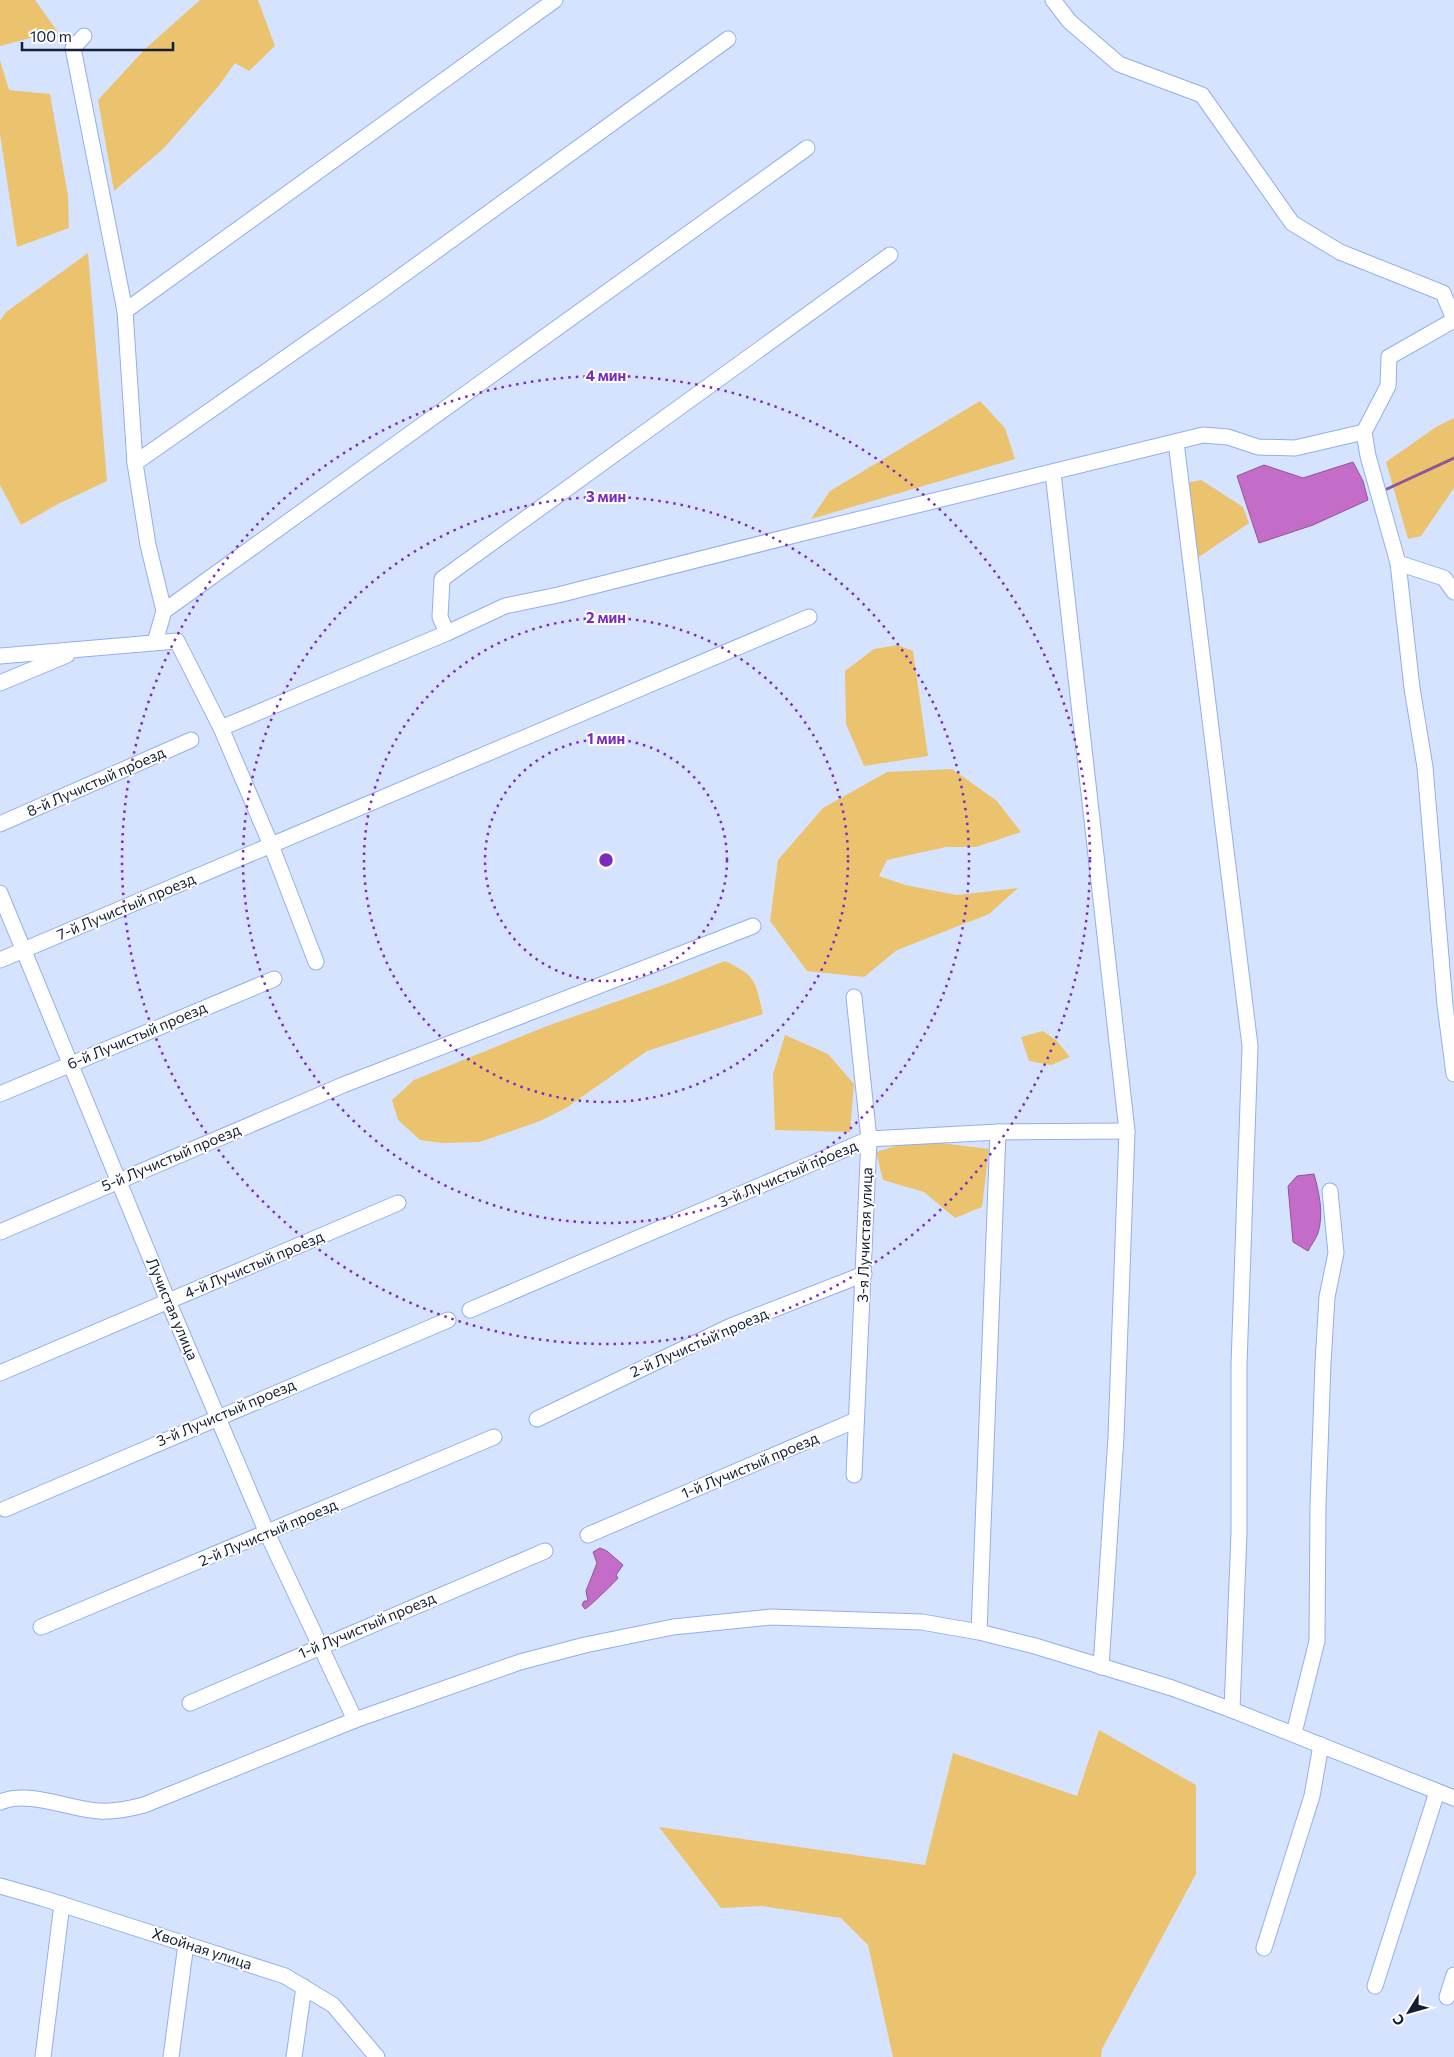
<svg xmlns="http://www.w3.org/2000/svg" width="1454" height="2057" font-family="Commissioner,sans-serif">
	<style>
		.green { fill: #ebc36e }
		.water { fill: #c36dc8; stroke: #8e559c }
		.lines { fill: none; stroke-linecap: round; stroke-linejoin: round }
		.stream { stroke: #8e559c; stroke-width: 3 }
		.minor-casing { stroke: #91afed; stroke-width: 17 }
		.minor { stroke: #fff; stroke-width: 15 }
		.ring { fill: none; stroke: #7b2cbf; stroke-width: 2.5; stroke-dasharray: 2.5 5 }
		.labels { text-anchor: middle; stroke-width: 4; stroke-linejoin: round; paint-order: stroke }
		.street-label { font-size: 15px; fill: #141e36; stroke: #fff }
		.centre { fill: #7b2cbf; stroke: #fff; stroke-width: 2.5 }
		.ring-label { font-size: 15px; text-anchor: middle; font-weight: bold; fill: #7b2cbf; stroke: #fff; stroke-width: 4; stroke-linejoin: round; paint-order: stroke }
	</style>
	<rect width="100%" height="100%" fill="#d6e3fe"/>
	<!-- green -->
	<g class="green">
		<path d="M0,0H35L57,31L0,46Z"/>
		<path d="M200,0H258L275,46L249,71L235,63L217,88L163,149L114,191L98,100L145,49Z"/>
		<path d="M0,60L9,90L50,94L68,196L69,228L17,247L0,134Z"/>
		<path d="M88,253L107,481L58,504L21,525L0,485V321L6,312Z"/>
		<path d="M980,401L1005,428L1015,459L811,519L830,491Z"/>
		<path d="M1454,418V488L1421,536L1408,539L1386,462L1436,427Z"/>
		<path d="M1201,480L1243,507L1249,523L1190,563L1185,483Z"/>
		<path d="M898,645L913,651L928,756L864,766L846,724L845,671L874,649Z"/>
		<path d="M952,769L997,801L1021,832L976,847H946L887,860L879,876L905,885L957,895L1018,888L989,914L897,950L864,977L807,971L770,921L778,860L823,808L887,772Z"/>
		<path d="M725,961C757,976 755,981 763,1014L647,1051L566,1108L540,1121L480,1142L442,1143L420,1140L398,1120L392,1100L414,1080L547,1026L669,983Z"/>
		<path d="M1043,1031L1056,1040L1070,1057L1051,1065L1029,1061L1021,1037Z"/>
		<path d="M785,1035L828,1054L854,1084L850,1132L775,1130L773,1074Z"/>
		<path d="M917,1140L989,1149L982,1207L955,1218L924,1192L883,1180L876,1152Z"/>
		<path d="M1099,1730L1196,1785V1874L1102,2049L1101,2057H893L868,1945L841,1918L762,1906L721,1908L659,1827L925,1865L953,1753L1077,1796Z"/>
	</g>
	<!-- water -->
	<g class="water">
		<path d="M1353,462L1363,481L1368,500L1313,525L1259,543L1237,476L1264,465L1303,478Z"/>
		<path d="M1314,1174C1319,1192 1324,1214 1318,1233C1316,1239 1311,1245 1308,1251L1293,1242L1288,1186L1297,1176Z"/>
		<path d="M600,1548L607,1551L623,1565L616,1575L618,1578C615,1582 588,1608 585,1609L582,1605L584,1601H588L586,1591L597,1563L593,1552Z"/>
	</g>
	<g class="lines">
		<!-- stream -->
		<path class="stream" d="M1387,489L1454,458"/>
		<!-- minor casing -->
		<g class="minor-casing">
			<g id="minor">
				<path d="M1053,0L1069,21L1119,64L1202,95L1292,223L1340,252L1443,293L1454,319"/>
				<path d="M84,36L73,48L125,311L135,463L148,545L164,611L155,642"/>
				<path d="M125,311L555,0"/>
				<path d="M1454,320L1389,357L1388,386L1364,432L1368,456L1398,563L1444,578L1454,592"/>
				<path d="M1176,442L1250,1046L1239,1365V1533L1232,1710"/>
				<path d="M135,463L381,291L728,39"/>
				<path d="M1053,473L1127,1131L1116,1437L1101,1667"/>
				<path d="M1398,563L1412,688L1425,767L1445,1005L1454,1074"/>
				<path d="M164,611L807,148"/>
				<path d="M447,633L440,617L442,579L890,255"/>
				<path d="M0,656L177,641L221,728L271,845L316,962"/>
				<path d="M0,683L67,655"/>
				<path d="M221,728L447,633L505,606L558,595L803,533L1203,435L1228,437L1258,447L1295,448L1364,432"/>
				<path d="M0,824L191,740"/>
				<path d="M0,893L168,1301L267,1533L355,1720"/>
				<path d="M0,960L809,617"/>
				<path d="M854,997L869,1139L854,1475"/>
				<path d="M0,1094L274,979"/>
				<path d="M0,1232L343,1085L753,926"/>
				<path d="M470,1310L869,1139L998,1132L1127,1131"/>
				<path d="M0,1373L398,1203"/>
				<path d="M537,1419L731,1326L864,1274"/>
				<path d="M5,1509L448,1320"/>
				<path d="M588,1535L856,1420"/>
				<path d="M41,1627L494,1437"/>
				<path d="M979,1632L998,1132"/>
				<path d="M190,1703L545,1551"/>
				<path d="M1294,1733L1317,1641L1318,1506L1323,1363L1327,1297L1336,1253L1330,1191"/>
				<path d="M0,1802C31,1790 67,1809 99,1811C115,1812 129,1809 144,1805L355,1720L520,1662L585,1645L673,1627L771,1617L922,1622L979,1632L1035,1646L1172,1688L1232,1710L1454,1798"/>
				<path d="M0,1886L42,1898L285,1976L333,2005L377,2057"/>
				<path d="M1264,1948L1312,1796L1321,1745"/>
				<path d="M1375,1986L1437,1792"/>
				<path d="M1447,1997L1454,1975"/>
				<path d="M43,2057L62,1904"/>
				<path d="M171,2057L186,1944"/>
				<path d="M294,2057L304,1987"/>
			</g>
		</g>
		<!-- minor -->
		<use href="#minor" class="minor"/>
	</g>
	<!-- distance rings -->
	<g class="ring">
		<circle cx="606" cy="860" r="121"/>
		<circle cx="606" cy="860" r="242"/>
		<circle cx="606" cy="860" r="363"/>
		<circle cx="606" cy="860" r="484"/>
	</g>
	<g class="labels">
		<!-- street labels -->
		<g class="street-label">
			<text transform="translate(96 782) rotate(-24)" y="5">8-й Лучистый проезд</text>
			<text transform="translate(126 907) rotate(-23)" y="5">7-й Лучистый проезд</text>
			<text transform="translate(137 1036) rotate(-23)" y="5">6-й Лучистый проезд</text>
			<text transform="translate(171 1158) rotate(-23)" y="5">5-й Лучистый проезд</text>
			<text transform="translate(788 1174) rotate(-23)" y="5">3-й Лучистый проезд</text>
			<text transform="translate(865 1235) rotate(-88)" y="5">3-я Лучистая улица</text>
			<text transform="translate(254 1265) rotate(-23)" y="5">4-й Лучистый проезд</text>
			<text transform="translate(172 1309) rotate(67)" y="5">Лучистая улица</text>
			<text transform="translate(699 1343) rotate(-24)" y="5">2-й Лучистый проезд</text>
			<text transform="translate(226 1413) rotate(-23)" y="5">3-й Лучистый проезд</text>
			<text transform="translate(750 1466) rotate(-23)" y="5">1-й Лучистый проезд</text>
			<text transform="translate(268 1533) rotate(-23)" y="5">2-й Лучистый проезд</text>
			<text transform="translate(367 1626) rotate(-23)" y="5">1-й Лучистый проезд</text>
			<text transform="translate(202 1949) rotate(18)" y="5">Хвойная улица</text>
		</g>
	</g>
	<circle cx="606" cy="860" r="8" class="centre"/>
	<g class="ring-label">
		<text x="606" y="381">4 мин</text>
		<text x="606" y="502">3 мин</text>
		<text x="606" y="623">2 мин</text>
		<text x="606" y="744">1 мин</text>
	</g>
	<!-- north arrow -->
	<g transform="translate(1409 2012) rotate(233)" stroke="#ffffff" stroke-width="4" paint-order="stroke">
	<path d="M0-4L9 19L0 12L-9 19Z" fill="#141e36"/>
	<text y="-8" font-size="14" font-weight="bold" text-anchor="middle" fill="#141e36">С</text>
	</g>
	<!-- scale -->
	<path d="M22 42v8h151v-8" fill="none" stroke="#141e36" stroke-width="2.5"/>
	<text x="30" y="42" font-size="15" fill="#141e36" stroke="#ffffff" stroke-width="4" paint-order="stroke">100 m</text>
</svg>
